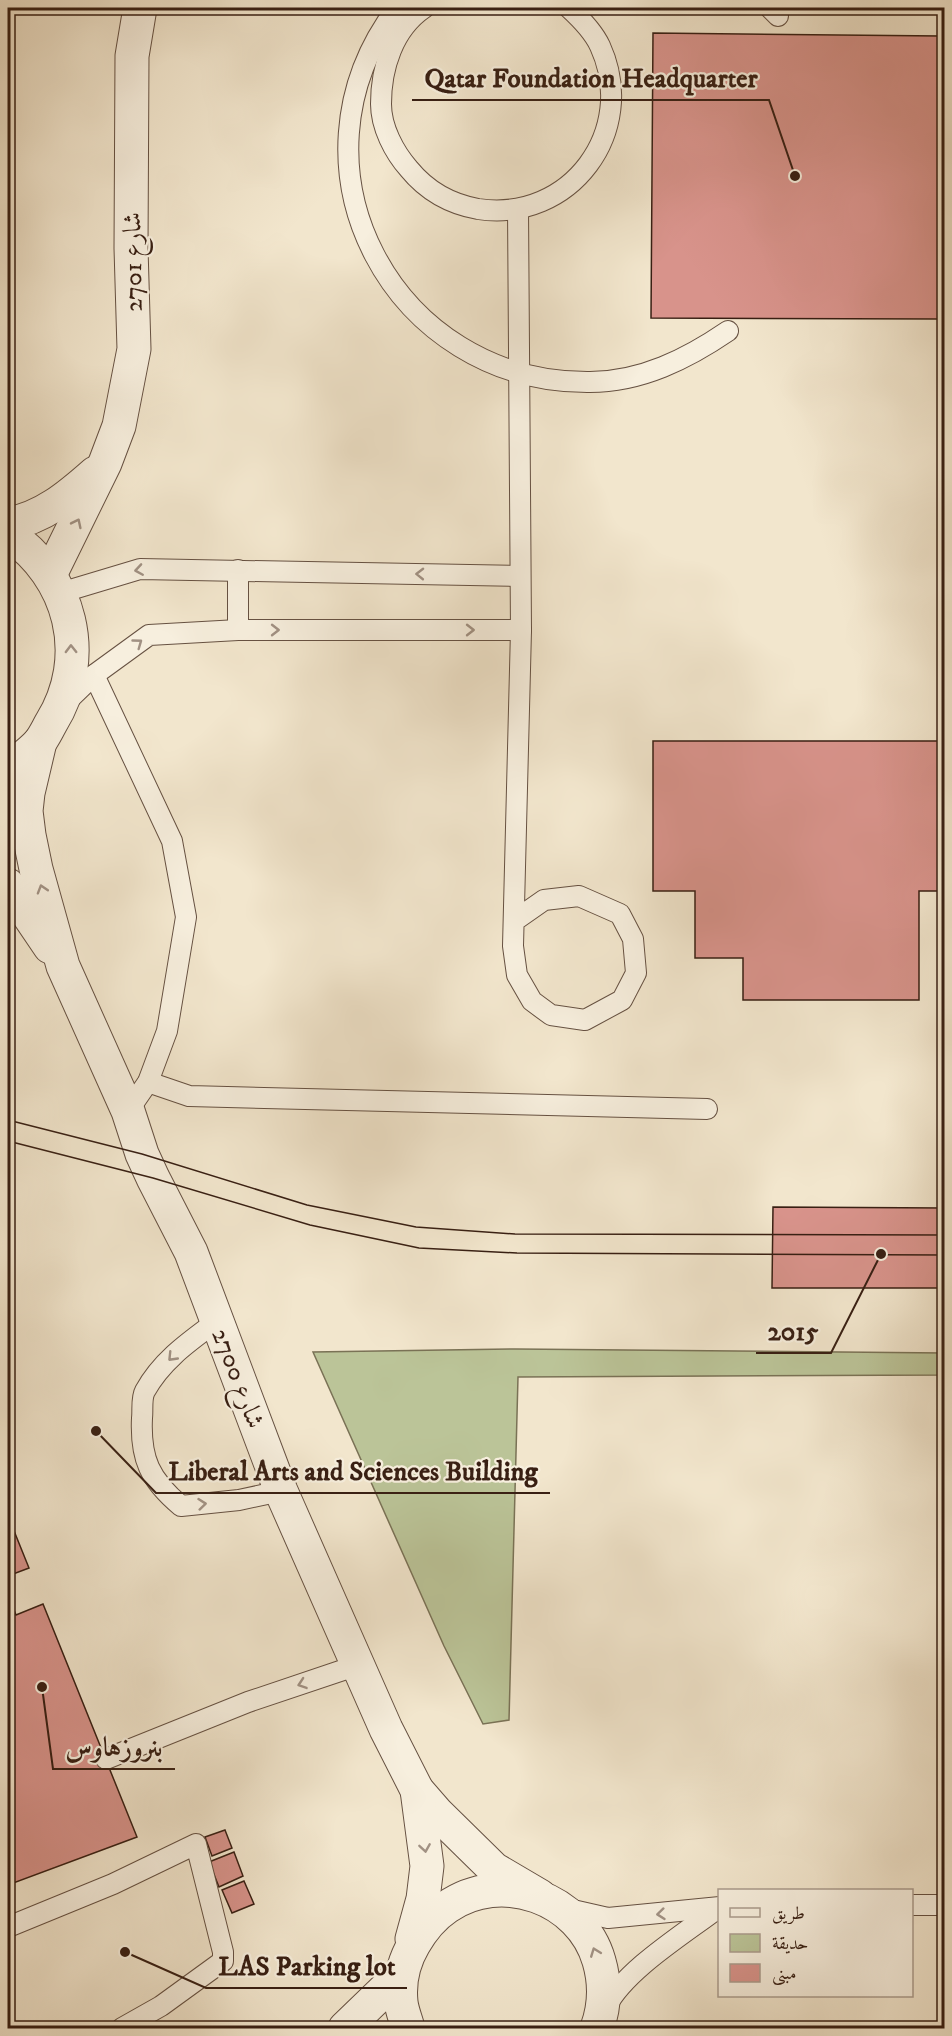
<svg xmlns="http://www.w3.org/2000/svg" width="952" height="2036" font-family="'IM FELL DW Pica',Amiri,serif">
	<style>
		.green { fill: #bbc498; stroke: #7a7256; stroke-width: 1.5 }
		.building { fill: #d8938b; stroke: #381f13; stroke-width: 1.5 }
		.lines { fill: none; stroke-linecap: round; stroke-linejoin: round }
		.lane-casing { stroke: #665142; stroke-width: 22 }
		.street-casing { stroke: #665142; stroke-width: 35 }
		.lane { stroke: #f7efde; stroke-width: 20 }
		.street { stroke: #f7efde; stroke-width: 33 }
		.tram { stroke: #381f13; stroke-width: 1.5 }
		.oneway { stroke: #a19183 }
		.labels { text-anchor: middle; stroke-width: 4.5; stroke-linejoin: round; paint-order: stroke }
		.street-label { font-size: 26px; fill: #381f13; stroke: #f7efde }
		.leader { fill: none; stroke: #381f13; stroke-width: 2 }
		.callout-dot { fill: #381f13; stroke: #f7efde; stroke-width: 2 }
		.callout-label { font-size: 27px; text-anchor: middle; font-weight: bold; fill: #381f13; stroke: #f7efde; stroke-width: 4.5; stroke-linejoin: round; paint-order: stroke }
	</style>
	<rect width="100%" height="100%" fill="#f2e6cd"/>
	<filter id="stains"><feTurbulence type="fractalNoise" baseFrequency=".00333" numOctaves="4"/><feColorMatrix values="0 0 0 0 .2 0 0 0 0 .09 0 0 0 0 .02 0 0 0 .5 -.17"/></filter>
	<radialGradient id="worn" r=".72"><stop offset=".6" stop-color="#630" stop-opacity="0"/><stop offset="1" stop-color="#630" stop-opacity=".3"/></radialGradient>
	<!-- green -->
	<path class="green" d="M516,1349L944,1353V1375L518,1377L509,1720L483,1724L444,1646L313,1352Z"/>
	<!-- building -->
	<g class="building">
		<path d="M653,33L940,36L938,319L651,318Z"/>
		<path d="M653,741H944V891H919V1000H743V958H695V891H653Z"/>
		<path d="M773,1207L944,1208V1288H772Z"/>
		<path d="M8,1516L29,1568L8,1576Z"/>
		<path d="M8,1595L16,1615L43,1604L137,1837L8,1885Z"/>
		<path d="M225,1830L232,1848L212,1856L205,1837Z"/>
		<path d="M234,1852L243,1876L219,1887L209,1862Z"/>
		<path d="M244,1881L254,1904L232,1913L222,1890Z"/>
	</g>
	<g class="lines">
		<!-- lane casing -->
		<g class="lane-casing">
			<g id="lane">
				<path d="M397,8C277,166 393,384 590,382C641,382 687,359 728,331"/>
				<path d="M424,8C393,29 381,68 381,104C381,127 394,152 409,169C427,191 450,204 478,209C570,223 639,131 600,46C593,31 581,19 569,8"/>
				<path d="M770,8L778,16"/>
				<path d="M60,593L140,569L520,576"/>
				<path d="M238,630V570"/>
				<path d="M94,675L172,841L186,917L167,1031L148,1082L128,1111"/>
				<path d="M65,703L94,675L149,635L238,630H521"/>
				<path d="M514,921L544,900L579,896L620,914L633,939L636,973L622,1000L585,1020L551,1015L532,1001L517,975L513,946L521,630L518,209"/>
				<path d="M148,1082L189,1096L707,1109"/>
				<path d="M217,1321C190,1341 162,1360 145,1391C141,1398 143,1410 142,1418C140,1459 150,1480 181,1506L239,1500L281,1491"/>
				<path d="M106,1759L248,1702L358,1665"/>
				<path d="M912,1905H944"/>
				<path d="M564,1908L608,1918L720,1907"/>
				<path d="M8,1927L113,1884L196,1844L223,1952V1961L161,2006L122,2028"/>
				<path d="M606,2007C625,1970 684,1934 718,1908"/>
			</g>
		</g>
		<!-- street casing -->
		<g class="street-casing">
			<g id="street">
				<path d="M8,524C43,518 69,496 95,473"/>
				<path d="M8,534C71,576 92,657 51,723C47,730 44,737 39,743C30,753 18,761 8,770"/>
				<path d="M50,575L105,463L119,426L134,349L131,248L132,56L140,8"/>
				<path d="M40,742L28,793L26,811L29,835L36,869L63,966L128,1111L142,1154L153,1178L191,1252L281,1491L386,1729L417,1790L437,1813L494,1869L540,1896"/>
				<path d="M8,885L50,947"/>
				<path d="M412,1939L423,1899L427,1866L417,1790"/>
				<path d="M345,2028L402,1973"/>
				<path d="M408,2028C406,2020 402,2011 401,2002C399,1982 404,1961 414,1944C422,1930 432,1917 447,1907C501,1869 581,1898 599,1961C606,1985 605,2006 597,2028"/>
			</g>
		</g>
		<!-- lane -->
		<use href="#lane" class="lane"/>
		<!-- street -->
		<use href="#street" class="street"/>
		<!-- tram -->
		<g class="tram">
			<path d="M8,1120L142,1154L307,1205L416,1227L515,1234L944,1235"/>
			<path d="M8,1141L153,1178L310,1225L419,1248L517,1253L944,1255"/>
		</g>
	</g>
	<!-- one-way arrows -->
	<defs><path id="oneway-chevron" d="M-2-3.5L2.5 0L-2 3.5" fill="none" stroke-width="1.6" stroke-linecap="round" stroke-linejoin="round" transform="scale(1.5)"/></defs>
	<g class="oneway">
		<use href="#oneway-chevron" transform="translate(77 523) rotate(-64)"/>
		<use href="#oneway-chevron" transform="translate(139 570) rotate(171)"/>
		<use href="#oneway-chevron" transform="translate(420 574) rotate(-179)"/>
		<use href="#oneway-chevron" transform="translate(275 630)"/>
		<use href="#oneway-chevron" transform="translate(470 630)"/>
		<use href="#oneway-chevron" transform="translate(138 643) rotate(-36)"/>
		<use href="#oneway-chevron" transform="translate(71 649) rotate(-91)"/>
		<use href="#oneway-chevron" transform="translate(42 889) rotate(-107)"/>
		<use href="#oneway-chevron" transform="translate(172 1357) rotate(134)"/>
		<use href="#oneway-chevron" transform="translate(202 1504) rotate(-6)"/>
		<use href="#oneway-chevron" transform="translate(302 1684) rotate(161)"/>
		<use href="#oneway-chevron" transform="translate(425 1848) rotate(81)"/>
		<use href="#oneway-chevron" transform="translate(661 1914) rotate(174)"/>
		<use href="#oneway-chevron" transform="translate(595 1952) rotate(-111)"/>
	</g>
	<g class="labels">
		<!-- street labels -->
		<g class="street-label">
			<text transform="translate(132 262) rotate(-91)" y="9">شارع 2701</text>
			<text transform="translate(239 1378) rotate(69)" y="9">شارع 2700</text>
		</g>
	</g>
	<!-- callouts -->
	<path class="leader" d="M795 176L769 100H412M881 1254L831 1353H756M96 1431L156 1493H550M42 1687L53 1769H175M125 1952L206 1988H407"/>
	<g class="callout-dot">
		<circle cx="795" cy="176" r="6"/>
		<circle cx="881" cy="1254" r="6"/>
		<circle cx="96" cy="1431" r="6"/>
		<circle cx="42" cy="1687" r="6"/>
		<circle cx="125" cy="1952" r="6"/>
	</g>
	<g class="callout-label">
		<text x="591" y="87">Qatar Foundation Headquarter</text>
		<text x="793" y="1340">2015</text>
		<text x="353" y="1480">Liberal Arts and Sciences Building</text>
		<text x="114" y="1756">بنروزهاوس</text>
		<text x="307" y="1975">LAS Parking lot</text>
	</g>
	<!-- margin -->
	<rect width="952" height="2036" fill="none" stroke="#f2e6cd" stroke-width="30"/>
	<rect x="9" y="9" width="934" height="2018" fill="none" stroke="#381f13" stroke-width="3"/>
	<rect x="15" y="15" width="922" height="2006" fill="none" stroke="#381f13" stroke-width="1.5"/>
	<!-- legend -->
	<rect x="718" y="1889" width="195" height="108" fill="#f7efde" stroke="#ab9c8d" stroke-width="1.5"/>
	<rect x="730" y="1908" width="30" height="9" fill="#f7efde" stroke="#ab9c8d" stroke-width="1.5"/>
	<text x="772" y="1919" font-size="18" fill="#381f13">طريق</text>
	<rect x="730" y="1934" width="30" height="18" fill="#bbc498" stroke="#ab9c8d" stroke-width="1.5"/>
	<text x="772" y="1949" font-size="18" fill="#381f13">حديقة</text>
	<rect x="730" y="1964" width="30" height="18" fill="#d8938b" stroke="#ab9c8d" stroke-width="1.5"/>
	<text x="772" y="1979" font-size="18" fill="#381f13">مبنى</text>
	<rect width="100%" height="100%" filter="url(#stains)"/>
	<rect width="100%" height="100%" fill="url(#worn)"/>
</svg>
